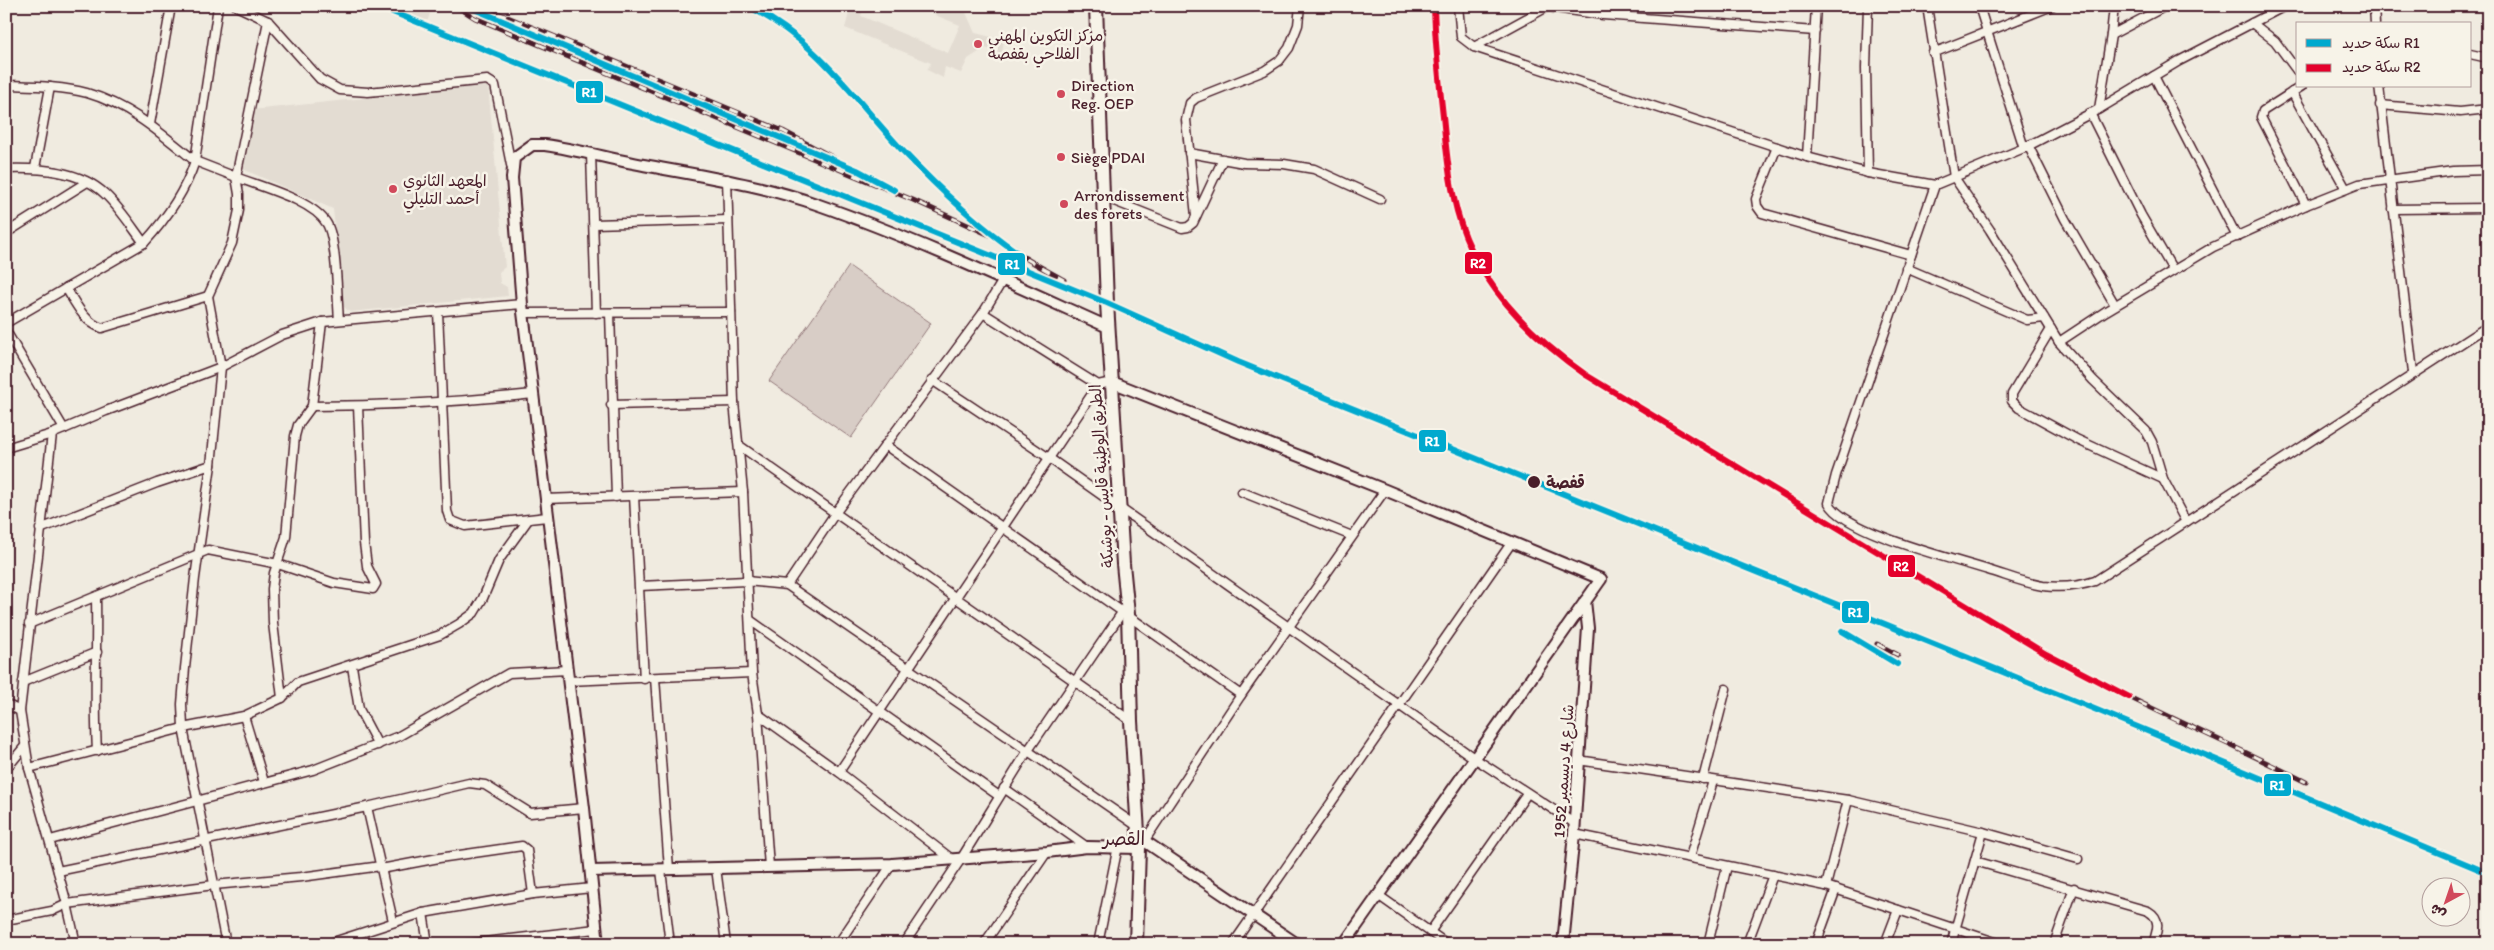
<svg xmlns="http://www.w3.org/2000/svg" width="2494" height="950" font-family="Itim,'Playpen Sans Arabic',sans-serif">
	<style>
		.built { fill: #e3dcd2 }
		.green { fill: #d8cdc6; stroke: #917678 }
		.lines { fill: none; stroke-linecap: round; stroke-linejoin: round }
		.minor-casing { stroke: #4a1f2b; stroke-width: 11 }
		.tertiary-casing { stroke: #4a1f2b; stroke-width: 14 }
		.primary-casing { stroke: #4a1f2b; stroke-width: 16 }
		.minor { stroke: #f7f3e8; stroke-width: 8 }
		.tertiary { stroke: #f7f3e8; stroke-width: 10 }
		.primary { stroke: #f7f3e8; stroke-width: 12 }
		.rail-casing { stroke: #4a1f2b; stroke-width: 5 }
		.rail { stroke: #f7f3e8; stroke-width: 3; stroke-dasharray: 9; stroke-linecap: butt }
		.rail-1-casing { stroke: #f7f3e8; stroke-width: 10 }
		.rail-2-casing { stroke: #f7f3e8; stroke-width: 10 }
		.rail-1 { stroke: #00a9ce; stroke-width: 6 }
		.rail-2 { stroke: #e4002b; stroke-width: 6 }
		.poi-dot { fill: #d1495b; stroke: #f7f3e8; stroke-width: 2 }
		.stop-dot { fill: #4a1f2b; stroke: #f7f3e8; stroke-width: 2 }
		.labels { text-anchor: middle; stroke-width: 5; stroke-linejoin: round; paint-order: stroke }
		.poi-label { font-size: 16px; fill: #4a1f2b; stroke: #f7f3e8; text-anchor: start }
		.street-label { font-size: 16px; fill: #4a1f2b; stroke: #f7f3e8 }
		.stop-label { font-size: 16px; font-weight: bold; fill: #4a1f2b; stroke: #f7f3e8; text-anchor: start }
		.quarter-label { font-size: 19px; fill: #4a1f2b; stroke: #f7f3e8 }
		.line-badge { stroke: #f7f3e8; stroke-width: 2 }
		.badge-label { font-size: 14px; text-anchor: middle; font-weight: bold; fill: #fff }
	</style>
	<rect width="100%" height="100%" fill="#f0ebe0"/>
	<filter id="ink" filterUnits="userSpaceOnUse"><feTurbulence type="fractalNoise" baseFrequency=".02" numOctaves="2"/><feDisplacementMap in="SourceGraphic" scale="10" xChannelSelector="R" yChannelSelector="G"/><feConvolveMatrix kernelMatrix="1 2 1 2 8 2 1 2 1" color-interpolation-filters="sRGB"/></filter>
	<g filter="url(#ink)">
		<!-- built -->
		<g class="built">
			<path d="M392,6H430L432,8L427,22Z"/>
			<path d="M851,6H864L861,16L948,53L960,25L935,15L939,6H957L964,8L975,33L1004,40L1002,53L985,48L968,59L961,73L945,67L943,78L927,70L931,63L845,28Z"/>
			<path d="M488,85L505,267L499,272L500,283L507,287L508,296L350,312L343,306L333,209L243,169L252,110Z"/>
		</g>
		<!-- green -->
		<path class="green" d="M849,266L931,323L851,438L769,381Z"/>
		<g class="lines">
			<!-- minor casing -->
			<g class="minor-casing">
				<g id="minor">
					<path d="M218,6L195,161L236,177L268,21"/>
					<path d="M236,6L268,21L320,79L340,90L368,92L487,80L495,85L511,165"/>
					<path d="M1458,6L1461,37L1474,47L1807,157L1868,173L1935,185L2024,148L2099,109L2111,35L2114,6"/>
					<path d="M1868,6L1866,68L1868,173"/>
					<path d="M1927,6L1954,177L1990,230L2059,342L2106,311L2213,247L2306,205L2359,184L2453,171L2488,170"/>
					<path d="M1979,6L2024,148"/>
					<path d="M2374,6L2375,24"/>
					<path d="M1548,7L1603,15L1815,31"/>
					<path d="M2252,23L2275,41L2298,72"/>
					<path d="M2111,35L2166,6"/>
					<path d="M1474,47L1549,6"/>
					<path d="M1933,53L2052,6"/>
					<path d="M2470,54L2488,58"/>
					<path d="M2154,76L2237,237"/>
					<path d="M6,85C33,86 61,86 87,93C129,105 162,134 195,161C185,192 166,219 144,243L6,323"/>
					<path d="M2302,86L2263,111L2261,117L2306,205"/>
					<path d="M2379,86L2413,372"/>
					<path d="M2292,92L2346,189"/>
					<path d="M2380,105L2460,112L2488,109"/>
					<path d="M2099,109L2179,61L2285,6"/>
					<path d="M2090,113L2141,215L2173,270"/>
					<path d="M150,124L171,6"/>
					<path d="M2028,145L2065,219L2115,305"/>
					<path d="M1777,147L1756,199L1757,206L1762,213L1911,255"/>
					<path d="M591,153L596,313"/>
					<path d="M1189,153L1244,163L1284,164L1314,169L1380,199"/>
					<path d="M1807,157L1816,6"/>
					<path d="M35,168L50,87"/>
					<path d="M6,169C39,168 80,170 105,194C120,208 132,227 144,243"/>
					<path d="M236,177C261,187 313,200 327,224C337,242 337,298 339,320"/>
					<path d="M727,179L734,402L743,492L752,673L758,714L769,867"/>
					<path d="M1935,185L1836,475L1829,503C1845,533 1954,559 1988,570C2005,575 2024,583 2043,586C2061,588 2077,587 2095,581L2488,326"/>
					<path d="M1104,197L1182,228L1188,227L1193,223L1223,159"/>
					<path d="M2393,209L2488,208"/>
					<path d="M1196,216L1186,120L1190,103L1196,98L1264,71L1279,61L1289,48L1298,25L1300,6"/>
					<path d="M594,224L728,220"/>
					<path d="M6,233L87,182"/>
					<path d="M1906,268L2027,320L2044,318"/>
					<path d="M66,288C76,304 84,322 102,328L208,296"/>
					<path d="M438,312L447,511L450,520L465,526L547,517"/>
					<path d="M523,313L731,312"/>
					<path d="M610,313L616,497"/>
					<path d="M983,313L1098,385L1112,382"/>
					<path d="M2051,329L2012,394V401L2019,408L2078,440L2163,479"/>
					<path d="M6,331L64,429"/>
					<path d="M2059,342L2093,380L2146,431L2152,442L2163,479L2186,522"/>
					<path d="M932,380L1049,458L1474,758L1574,823"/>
					<path d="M611,405L734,402"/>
					<path d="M312,406C386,406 459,402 533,394"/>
					<path d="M52,434L20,711L29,768L67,904L76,944"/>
					<path d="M885,445L1241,695"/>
					<path d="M740,446L1131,721"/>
					<path d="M6,448L52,434L106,411L221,367L282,335L322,322L522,304"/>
					<path d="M1242,492L1352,536"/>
					<path d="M634,496L644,679"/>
					<path d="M545,499L743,492"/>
					<path d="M40,529L157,483L211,465"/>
					<path d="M787,585L836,512L983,313L1003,280"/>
					<path d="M640,586L746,581L787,585L1137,826"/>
					<path d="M96,598C97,649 94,699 97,751"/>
					<path d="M750,620L999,796"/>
					<path d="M29,624L208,550L278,564L334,583L373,589L376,584L367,566L364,543L358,406"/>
					<path d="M352,666L359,709L378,745"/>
					<path d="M655,678L669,869"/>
					<path d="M568,681L752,673"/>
					<path d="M23,682L97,652"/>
					<path d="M282,698L273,623L272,589L274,573L286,537L295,436L298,425L312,406L322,322"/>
					<path d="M6,704L20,711"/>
					<path d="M758,714L839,772L953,860"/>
					<path d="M244,716L264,782"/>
					<path d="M1578,760L1848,800L1983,832L2078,859"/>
					<path d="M29,768L183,728L244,716L282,698L298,682L440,635L459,624L474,613L483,598L499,560L528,520"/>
					<path d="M6,769L25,746"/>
					<path d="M839,772L1098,385"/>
					<path d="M1703,779L1726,689"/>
					<path d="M1004,788L1087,847"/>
					<path d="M367,807L393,921"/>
					<path d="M1574,834L1826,886L2001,944"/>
					<path d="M50,840L313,770L399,736L509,673L568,670"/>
					<path d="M1145,840L1241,695L1385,490"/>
					<path d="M1690,857L1713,781"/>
					<path d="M1975,861L2148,911C2162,919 2157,931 2153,944"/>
					<path d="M716,868L726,944"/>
					<path d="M381,869L439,858L522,846L527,850L533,894"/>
					<path d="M661,870L670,944"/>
					<path d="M58,871L367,807L469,783L485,785L530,813L584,808"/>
					<path d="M1826,886L1848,800"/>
					<path d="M1378,895L1447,944"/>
					<path d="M423,913L428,944"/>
					<path d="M6,920L52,911L67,904L214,885L301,877L381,866"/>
					<path d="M1430,932L1527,794"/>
					<path d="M226,944L183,728L182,704L185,668L195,578L211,465L221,367L208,296L232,243L239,210V194L236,177"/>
					<path d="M327,944L423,913L533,894L592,888"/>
					<path d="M467,944L596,929"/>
					<path d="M838,944L892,864"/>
					<path d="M904,944L961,859L1027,752L1123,611"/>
					<path d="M984,944L1047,852"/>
					<path d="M1098,944L1118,846"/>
					<path d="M1233,944L1512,542"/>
					<path d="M1708,944L1727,866"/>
					<path d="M1747,944L1773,875"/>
					<path d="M1816,944L1836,889"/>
					<path d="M1885,944L1898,910"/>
					<path d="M1951,944L1983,832"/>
					<path d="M2054,944L2074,888"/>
				</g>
			</g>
			<!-- tertiary casing -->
			<g class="tertiary-casing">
				<g id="tertiary">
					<path d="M1112,382L1385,490L1601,579L1344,944"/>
					<path d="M1137,836L1297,944"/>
					<path d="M591,871L892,864L1047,852L1087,847L1139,848"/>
					<path d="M598,944L584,808L522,304L512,178L514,158L532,145H545C580,150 614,160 649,166C707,177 763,185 819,205C916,239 1014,285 1108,327"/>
					<path d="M1563,944L1574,834L1588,628L1585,601"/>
				</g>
			</g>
			<!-- primary casing -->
			<g class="primary-casing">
				<path id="primary" d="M1096,6L1107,303L1123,564L1128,614L1131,721L1139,848L1136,944"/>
			</g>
			<!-- minor -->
			<use href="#minor" class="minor"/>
			<!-- tertiary -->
			<use href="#tertiary" class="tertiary"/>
			<!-- primary -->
			<use href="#primary" class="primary"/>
			<!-- rail casing -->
			<g class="rail-casing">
				<g id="rail">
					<path d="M456,6L475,18L913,200L996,238"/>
					<path d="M481,6L783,131L857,170"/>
					<path d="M748,6C819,42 850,94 902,150C931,181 963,212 996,238C1017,255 1041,267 1064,280"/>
					<path d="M1434,6C1435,43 1439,80 1443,116C1446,148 1449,180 1457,211C1476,282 1528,334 1586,375C1739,467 1890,563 2045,653C2129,701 2219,738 2306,782"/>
					<path d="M1842,631L1897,664"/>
					<path d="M1877,644L1898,655"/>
				</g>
			</g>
			<!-- rail -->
			<use href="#rail" class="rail"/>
			<!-- rail-1 casing -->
			<g class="rail-1-casing">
				<g id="rail-1">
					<path d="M378,6L1107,303L1238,362L2092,708L2488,873"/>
					<path d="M467,6L857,170L894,190"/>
					<path d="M748,6C819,42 850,94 902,150C937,187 976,224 1018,253"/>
					<path d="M1842,631L1897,664"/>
				</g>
			</g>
			<!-- rail-2 casing -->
			<g class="rail-2-casing">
				<path id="rail-2" d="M1434,6C1435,43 1439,80 1443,116C1446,148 1449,180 1457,211C1476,282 1528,334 1586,375L2046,654L2129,697"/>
			</g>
			<!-- rail-1 -->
			<use href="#rail-1" class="rail-1"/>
			<!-- rail-2 -->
			<use href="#rail-2" class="rail-2"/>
		</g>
	</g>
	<!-- markers -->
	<g class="poi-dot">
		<circle cx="978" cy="44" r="5"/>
		<circle cx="1061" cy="94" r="5"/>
		<circle cx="1061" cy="157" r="5"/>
		<circle cx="393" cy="189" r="5"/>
		<circle cx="1064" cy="204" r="5"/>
	</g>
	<circle class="stop-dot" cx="1534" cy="482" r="7"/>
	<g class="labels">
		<!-- poi labels -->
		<g class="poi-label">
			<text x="988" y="41">مركز التكوين المهني<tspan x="988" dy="18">الفلاحي بقفصة</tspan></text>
			<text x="1071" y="91">Direction<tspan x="1071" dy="18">Reg. OEP</tspan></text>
			<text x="1071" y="163">Siège PDAI</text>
			<text x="403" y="186">المعهد الثانوي<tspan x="403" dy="18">أحمد التليلي</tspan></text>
			<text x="1074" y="201">Arrondissement<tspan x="1074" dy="18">des forets</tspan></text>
		</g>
		<!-- street labels -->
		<g class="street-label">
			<text transform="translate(1101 476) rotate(-94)" y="6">الطريق الوطنية قابس - بوشبكة</text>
			<text transform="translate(1563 771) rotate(-86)" y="6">شارع 4 ديسمبر 1952</text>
		</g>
		<!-- stop labels -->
		<g class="stop-label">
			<text x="1546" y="488">قفصة</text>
		</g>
		<!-- quarter labels -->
		<g class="quarter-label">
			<text x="1124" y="845">القصر</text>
		</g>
	</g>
	<g class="line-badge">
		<rect x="575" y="80" width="29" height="24" rx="5" fill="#00a9ce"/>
		<rect x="1464" y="251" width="29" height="24" rx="5" fill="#e4002b"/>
		<rect x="997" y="252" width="29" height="24" rx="5" fill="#00a9ce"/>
		<rect x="1418" y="429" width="29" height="24" rx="5" fill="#00a9ce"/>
		<rect x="1887" y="554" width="29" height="24" rx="5" fill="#e4002b"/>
		<rect x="1841" y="600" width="29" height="24" rx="5" fill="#00a9ce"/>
		<rect x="2263" y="773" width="29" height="24" rx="5" fill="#00a9ce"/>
	</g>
	<g class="badge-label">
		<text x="589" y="97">R1</text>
		<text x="1478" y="268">R2</text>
		<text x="1012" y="269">R1</text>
		<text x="1432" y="446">R1</text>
		<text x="1901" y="571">R2</text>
		<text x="1855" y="617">R1</text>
		<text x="2277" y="790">R1</text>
	</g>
	<!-- margin -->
	<rect width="2494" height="950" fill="none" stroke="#f7f3e8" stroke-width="25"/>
	<rect x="12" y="12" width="2469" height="925" fill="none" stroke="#4a1f2b" stroke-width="2" filter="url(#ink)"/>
	<!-- legend -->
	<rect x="2296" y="22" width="175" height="65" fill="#f7f3e8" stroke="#b29e9c"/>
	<rect x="2306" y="39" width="25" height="8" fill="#00a9ce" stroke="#b29e9c"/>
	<text x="2342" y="48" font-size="15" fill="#4a1f2b">سكة حديد R1</text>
	<rect x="2306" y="64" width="25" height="8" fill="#e4002b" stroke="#b29e9c"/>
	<text x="2342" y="72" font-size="15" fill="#4a1f2b">سكة حديد R2</text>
	<!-- north arrow -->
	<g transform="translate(2446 902) rotate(220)"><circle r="24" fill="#f7f3e8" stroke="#b29e9c"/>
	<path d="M0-4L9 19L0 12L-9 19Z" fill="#d1495b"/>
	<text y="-8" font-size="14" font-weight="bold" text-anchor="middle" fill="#4a1f2b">ش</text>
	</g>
</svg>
